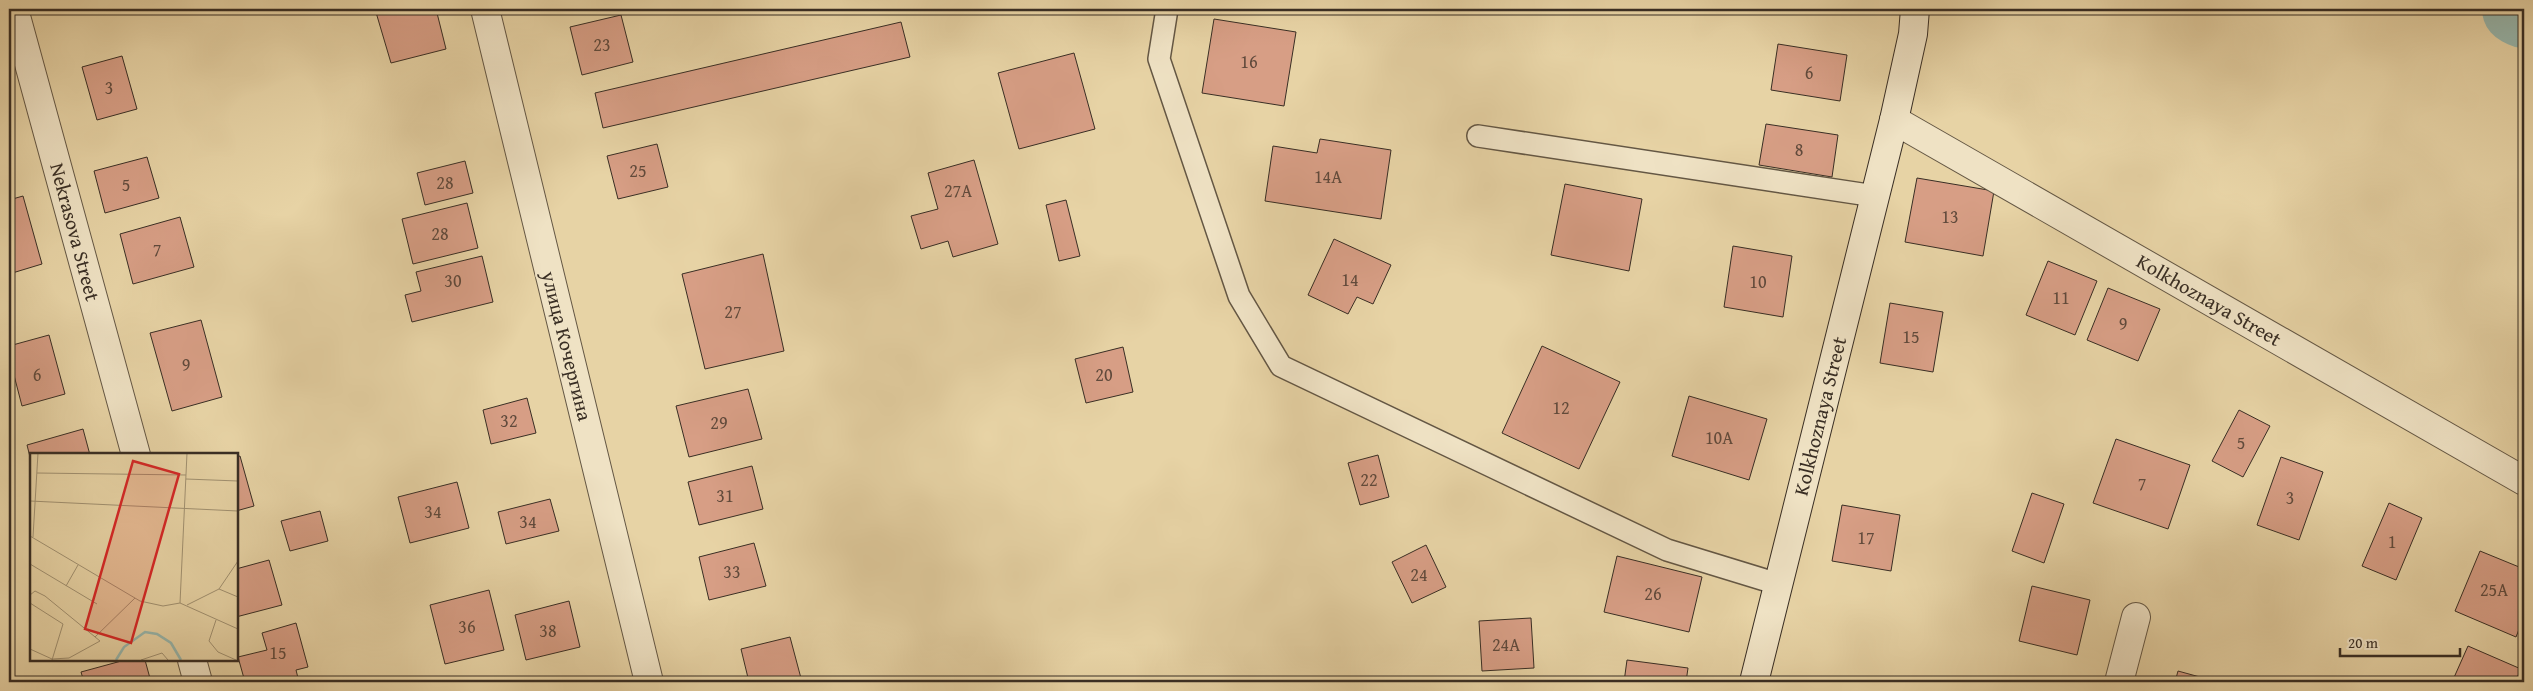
<svg xmlns="http://www.w3.org/2000/svg" width="2533" height="691" font-family="'Gentium Book Plus',serif">
	<style>
		.lines { fill: none; stroke-linecap: round; stroke-linejoin: round }
		.river { stroke: #97b7ad; stroke-width: 72 }
		.building { fill: #d79e85; stroke: #392e24 }
		.lane-casing { stroke: #645744; stroke-width: 24 }
		.street-casing { stroke: #645744; stroke-width: 30 }
		.secondary-casing { stroke: #392e24; stroke-width: 30 }
		.lane { stroke: #efe2c4; stroke-width: 21 }
		.street { stroke: #efe2c4; stroke-width: 28 }
		.secondary { stroke: #efe2c4; stroke-width: 28 }
		.labels { text-anchor: middle; stroke-width: 4; stroke-linejoin: round; paint-order: stroke }
		.number-label { font-size: 18px; fill: #604a3c }
		.street-label { font-size: 20px; fill: #392e24; stroke: #efe2c4 }
		.inset-river { fill: none; stroke: #97b7ad; stroke-width: 2.5 }
		.inset-road { fill: none; stroke: #a19171; stroke-width: 1 }
		.view { fill: #d62828; fill-opacity: 0.15; stroke: #d62828; stroke-width: 2.5 }
		.inset-edge { fill: none; stroke: #392e24; stroke-width: 2.5 }
	</style>
	<rect width="100%" height="100%" fill="#e7d3a5"/>
	<filter id="stains"><feTurbulence type="fractalNoise" baseFrequency=".004" numOctaves="4"/><feColorMatrix values="0 0 0 0 .2 0 0 0 0 .09 0 0 0 0 .02 0 0 0 .5 -.17"/></filter>
	<radialGradient id="worn" r=".72"><stop offset=".6" stop-color="#630" stop-opacity="0"/><stop offset="1" stop-color="#630" stop-opacity=".3"/></radialGradient>
	<g class="lines">
		<!-- river -->
		<path class="river" d="M2518,9L2524,12"/>
	</g>
	<!-- building -->
	<g class="building">
		<path d="M375,9H436L446,49L391,63Z"/>
		<path d="M621,15L633,62L582,75L570,27Z"/>
		<path d="M1214,19L1296,32L1284,106L1202,93Z"/>
		<path d="M901,22L910,57L603,128L595,93Z"/>
		<path d="M1778,44L1847,55L1840,101L1771,90Z"/>
		<path d="M1074,53L1095,129L1019,149L998,73Z"/>
		<path d="M122,56L137,109L97,120L82,67Z"/>
		<path d="M1766,124L1838,135L1832,177L1759,165Z"/>
		<path d="M1320,139L1391,150L1381,219L1265,201L1273,146L1317,153Z"/>
		<path d="M657,144L668,187L618,199L607,156Z"/>
		<path d="M147,157L159,198L105,213L94,171Z"/>
		<path d="M974,160L998,244L953,257L948,241L921,249L911,216L938,209L928,173Z"/>
		<path d="M465,161L473,193L425,205L417,173Z"/>
		<path d="M1917,178L1994,191L1983,256L1905,242Z"/>
		<path d="M1565,184L1642,199L1629,271L1551,255Z"/>
		<path d="M23,196L42,264L9,274V200Z"/>
		<path d="M1066,200L1080,256L1059,261L1046,205Z"/>
		<path d="M467,203L478,248L413,264L402,219Z"/>
		<path d="M180,217L194,267L133,284L120,234Z"/>
		<path d="M1334,239L1391,265L1373,304L1357,297L1348,314L1308,295Z"/>
		<path d="M1733,246L1792,256L1783,317L1724,307Z"/>
		<path d="M763,254L784,351L705,369L682,274Z"/>
		<path d="M482,256L493,302L412,322L405,295L421,291L416,272Z"/>
		<path d="M2048,261L2097,281L2075,335L2026,315Z"/>
		<path d="M2108,288L2160,309L2138,361L2087,340Z"/>
		<path d="M1890,303L1943,312L1933,372L1880,363Z"/>
		<path d="M201,320L222,397L172,411L150,333Z"/>
		<path d="M49,335L65,394L22,406L9,356V346Z"/>
		<path d="M1542,346L1620,382L1579,469L1502,433Z"/>
		<path d="M1123,347L1133,392L1086,403L1075,359Z"/>
		<path d="M748,389L762,439L689,457L676,406Z"/>
		<path d="M1689,396L1767,419L1749,480L1672,456Z"/>
		<path d="M527,398L536,433L491,444L483,410Z"/>
		<path d="M2239,410L2270,426L2243,477L2212,461Z"/>
		<path d="M83,429L90,455H31V461L27,445Z"/>
		<path d="M2116,439L2190,465L2168,529L2093,503Z"/>
		<path d="M1378,455L1389,497L1360,505L1348,463Z"/>
		<path d="M240,456L254,506L236,511V457Z"/>
		<path d="M2281,457L2323,472L2299,540L2257,525Z"/>
		<path d="M752,466L763,509L699,525L688,482Z"/>
		<path d="M457,482L469,528L410,543L398,497Z"/>
		<path d="M2032,493L2064,504L2044,563L2012,551Z"/>
		<path d="M550,499L559,531L506,544L498,512Z"/>
		<path d="M2389,503L2422,518L2396,580L2362,566Z"/>
		<path d="M1842,505L1900,515L1891,571L1832,561Z"/>
		<path d="M320,511L328,541L290,551L281,521Z"/>
		<path d="M754,543L766,586L709,600L699,557Z"/>
		<path d="M1426,545L1446,587L1412,603L1392,562Z"/>
		<path d="M2480,551L2524,569V617L2516,637L2455,611Z"/>
		<path d="M1617,556L1702,577L1689,632L1604,612Z"/>
		<path d="M269,560L282,605L236,617V569Z"/>
		<path d="M2032,586L2090,600L2077,655L2019,641Z"/>
		<path d="M489,590L504,650L445,664L430,605Z"/>
		<path d="M569,601L580,647L526,660L515,615Z"/>
		<path d="M1531,618L1534,668L1482,671L1479,621Z"/>
		<path d="M296,623L308,667L296,670L299,682H245L238,657L267,650L262,633Z"/>
		<path d="M790,637L802,682H749L741,649Z"/>
		<path d="M2468,646L2521,669L2515,682H2452Z"/>
		<path d="M125,660H145L151,682H84L81,672Z"/>
		<path d="M1627,660L1688,668L1686,682H1624Z"/>
		<path d="M2178,671L2218,682H2175Z"/>
	</g>
	<g class="lines">
		<!-- lane casing -->
		<g class="lane-casing">
			<g id="lane">
				<path d="M1167,9L1159,59L1239,296L1281,366L1667,550L1778,584"/>
				<path d="M1478,136L1875,196"/>
			</g>
		</g>
		<!-- street casing -->
		<g class="street-casing">
			<g id="street">
				<path d="M14,9L136,455"/>
				<path d="M485,9L649,682"/>
				<path d="M1894,120L2524,481"/>
				<path d="M192,660L198,682"/>
				<path d="M2119,682L2136,617"/>
			</g>
		</g>
		<!-- secondary casing -->
		<g class="secondary-casing">
			<path id="secondary" d="M1754,682L1894,120L1913,34L1915,9"/>
		</g>
		<!-- lane -->
		<use href="#lane" class="lane"/>
		<!-- street -->
		<use href="#street" class="street"/>
		<!-- secondary -->
		<use href="#secondary" class="secondary"/>
	</g>
	<g class="labels">
		<!-- number labels -->
		<g class="number-label">
			<text x="602" y="51">23</text>
			<text x="1249" y="68">16</text>
			<text x="1809" y="79">6</text>
			<text x="109" y="94">3</text>
			<text x="1799" y="156">8</text>
			<text x="638" y="177">25</text>
			<text x="1328" y="183">14А</text>
			<text x="445" y="189">28</text>
			<text x="126" y="191">5</text>
			<text x="958" y="197">27А</text>
			<text x="1950" y="223">13</text>
			<text x="440" y="240">28</text>
			<text x="157" y="256">7</text>
			<text x="1350" y="286">14</text>
			<text x="453" y="287">30</text>
			<text x="1758" y="288">10</text>
			<text x="2061" y="304">11</text>
			<text x="733" y="318">27</text>
			<text x="2123" y="330">9</text>
			<text x="1911" y="343">15</text>
			<text x="186" y="371">9</text>
			<text x="37" y="381">6</text>
			<text x="1104" y="381">20</text>
			<text x="1561" y="414">12</text>
			<text x="509" y="427">32</text>
			<text x="719" y="429">29</text>
			<text x="1719" y="444">10А</text>
			<text x="2241" y="449">5</text>
			<text x="1369" y="486">22</text>
			<text x="2142" y="490">7</text>
			<text x="725" y="502">31</text>
			<text x="2290" y="504">3</text>
			<text x="433" y="518">34</text>
			<text x="528" y="528">34</text>
			<text x="1866" y="544">17</text>
			<text x="2392" y="548">1</text>
			<text x="732" y="578">33</text>
			<text x="1419" y="581">24</text>
			<text x="2494" y="596">25А</text>
			<text x="1653" y="600">26</text>
			<text x="467" y="633">36</text>
			<text x="548" y="637">38</text>
			<text x="1506" y="651">24А</text>
			<text x="278" y="659">15</text>
		</g>
		<!-- street labels -->
		<g class="street-label">
			<text transform="translate(75 232) rotate(75)" y="7">Nekrasova Street</text>
			<text transform="translate(2209 300) rotate(30)" y="7">Kolkhoznaya Street</text>
			<text transform="translate(567 346) rotate(76)" y="7">улица Кочергина</text>
			<text transform="translate(1820 416) rotate(-76)" y="7">Kolkhoznaya Street</text>
		</g>
	</g>
	<!-- overview -->
	<g transform="translate(30 453)">
		<rect width="208" height="208" fill="#e7d3a5"/>
		<path class="inset-river" d="M86,207L94,194L115,179L127,181L141,190L151,207"/>
		<path class="inset-road" d="M7,20L156,22M156,26L208,28M0,48L208,58M0,83L110,148L133,153L150,150L208,176M3,84L8,0M0,111L67,151M36,133L48,112M189,136L208,144M0,142L5,138L15,143L70,188L39,205L22,206L0,196M0,150L33,171L22,207M150,150L157,0M157,152L189,136L208,108M186,167L179,188L188,199L206,207M65,184L105,145M111,207L132,200L138,207"/>
		<path class="view" d="M103,8L149,21L101,190L55,176Z"/>
		<rect width="208" height="208" class="inset-edge"/>
	</g>
	<!-- margin -->
	<rect width="2533" height="691" fill="none" stroke="#e7d3a5" stroke-width="30"/>
	<rect x="10" y="10" width="2513" height="671" fill="none" stroke="#392e24" stroke-width="2.5"/>
	<rect x="15" y="15" width="2503" height="661" fill="none" stroke="#392e24"/>
	<!-- scale -->
	<path d="M2340 648v8h120v-8" fill="none" stroke="#392e24" stroke-width="2.5"/>
	<text x="2348" y="648" font-size="15" fill="#392e24" stroke="#efe2c4" stroke-width="4" paint-order="stroke">20 m</text>
	<rect width="100%" height="100%" filter="url(#stains)"/>
	<rect width="100%" height="100%" fill="url(#worn)"/>
</svg>
